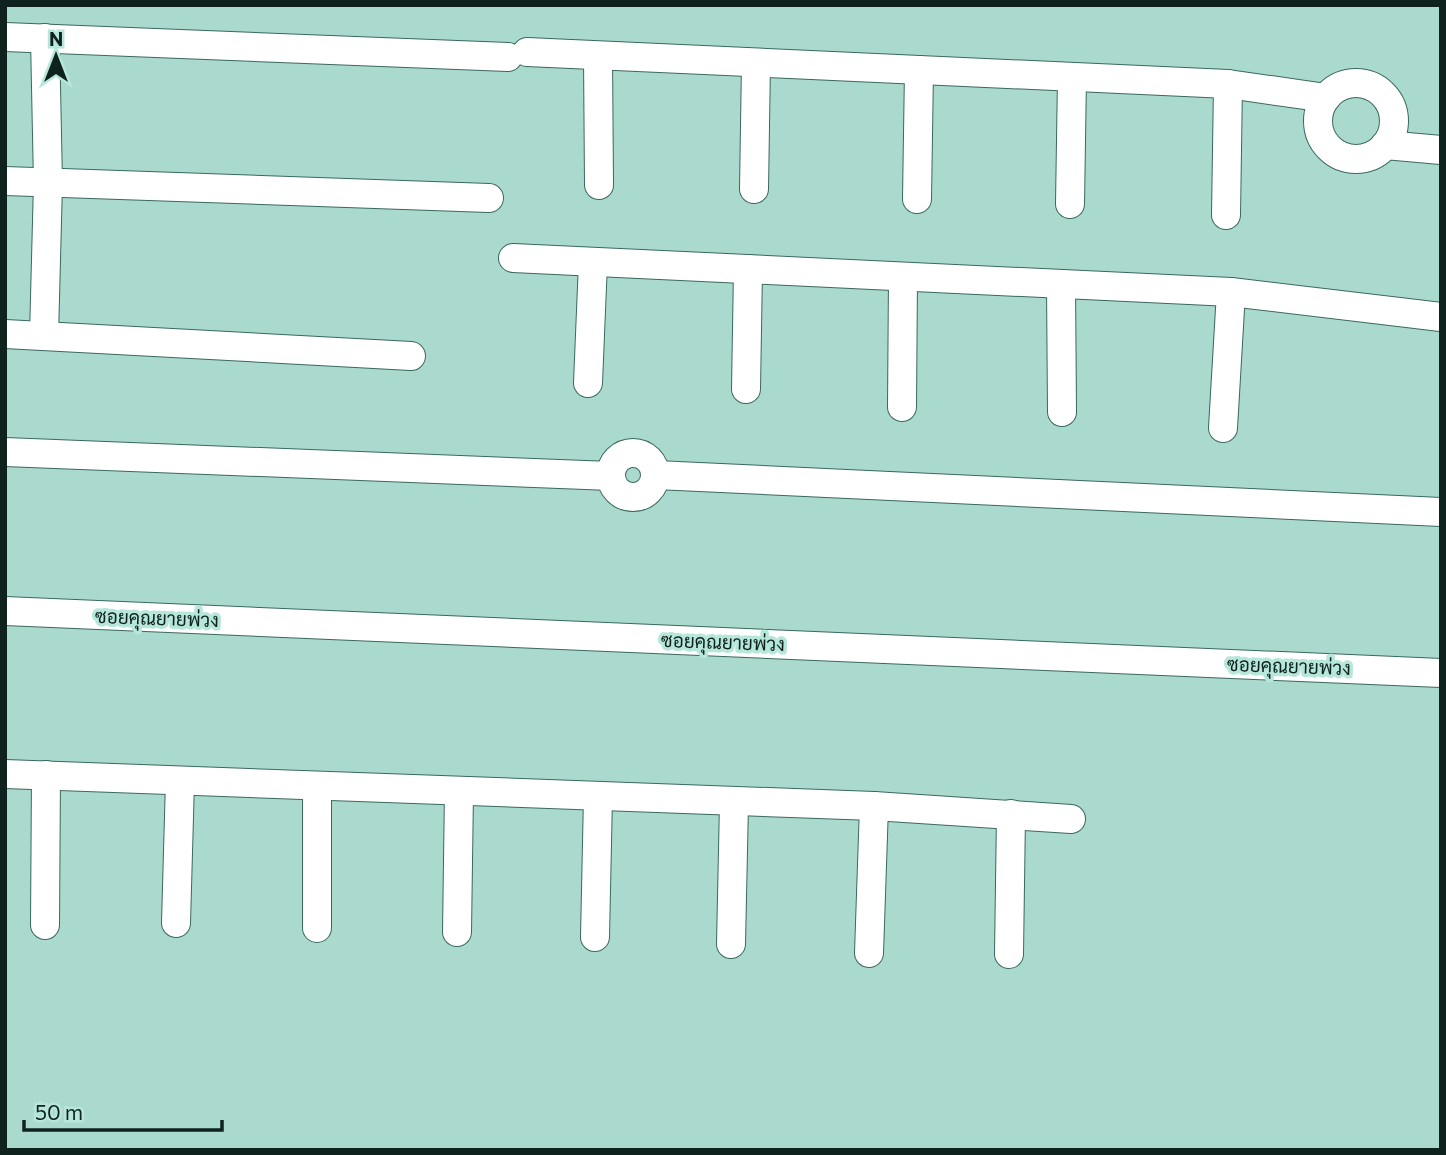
<svg xmlns="http://www.w3.org/2000/svg" width="1446" height="1155" font-family="Commissioner,Sarabun,sans-serif">
	<style>
		.lines { fill: none; stroke-linecap: round; stroke-linejoin: round }
		.minor-casing { stroke: #3b685e; stroke-width: 30 }
		.minor { stroke: #fff; stroke-width: 28 }
		.labels { text-anchor: middle; stroke-width: 7; stroke-linejoin: round; paint-order: stroke }
		.street-label { font-size: 19px; fill: #0f221e; stroke: #b7e7db }
	</style>
	<rect width="100%" height="100%" fill="#aadace"/>
	<g class="lines">
		<!-- minor casing -->
		<g class="minor-casing">
			<g id="minor">
				<path d="M5,37L508,57"/>
				<path d="M527,52L1228,84L1326,98"/>
				<path d="M598,56L599,185"/>
				<circle cx="1356" cy="121" r="38"/>
				<path d="M1385,145L1441,150"/>
				<path d="M5,181L489,198"/>
				<path d="M754,189L756,63"/>
				<path d="M917,199L919,70"/>
				<path d="M1070,204L1072,77"/>
				<path d="M1226,215L1228,84"/>
				<path d="M513,258L1231,292L1441,317"/>
				<path d="M1061,284L1062,412"/>
				<path d="M5,334L411,356"/>
				<path d="M44,336L48,183L45,38"/>
				<path d="M588,383L593,262"/>
				<path d="M746,389L748,269"/>
				<path d="M902,407L903,277"/>
				<path d="M1223,428L1231,292"/>
				<path d="M5,452L611,476"/>
				<circle cx="633" cy="475" r="22"/>
				<path d="M656,475L1441,512"/>
				<path d="M5,611L1441,673"/>
				<path d="M5,774L874,806L1071,819"/>
				<path d="M176,923L180,781"/>
				<path d="M45,925L46,775"/>
				<path d="M317,928V786"/>
				<path d="M457,932L459,791"/>
				<path d="M595,937L598,796"/>
				<path d="M731,944L734,803"/>
				<path d="M869,953L874,806"/>
				<path d="M1009,954L1011,814"/>
			</g>
		</g>
		<!-- minor -->
		<use href="#minor" class="minor"/>
	</g>
	<g class="labels">
		<!-- street labels -->
		<g class="street-label">
			<text transform="translate(157 618) rotate(2)" y="7">ซอยคุณยายพ่วง</text>
			<text transform="translate(723 642) rotate(2)" y="7">ซอยคุณยายพ่วง</text>
			<text transform="translate(1289 666) rotate(2)" y="7">ซอยคุณยายพ่วง</text>
		</g>
	</g>
	<!-- border -->
	<rect width="1446" height="1155" fill="none" stroke="#0f221e" stroke-width="14"/>
	<!-- north arrow -->
	<g transform="translate(56 56)" stroke="#b7e7db" stroke-width="5" paint-order="stroke">
	<path d="M0-5L12 26L0 18L-12 26Z" fill="#0f221e"/>
	<text y="-10" font-size="19" font-weight="bold" text-anchor="middle" fill="#0f221e">N</text>
	</g>
	<!-- scale -->
	<path d="M24 1120v10h198v-10" fill="none" stroke="#0f221e" stroke-width="3.5"/>
	<text x="35" y="1120" font-size="21" fill="#0f221e" stroke="#b7e7db" stroke-width="5" paint-order="stroke">50 m</text>
</svg>
